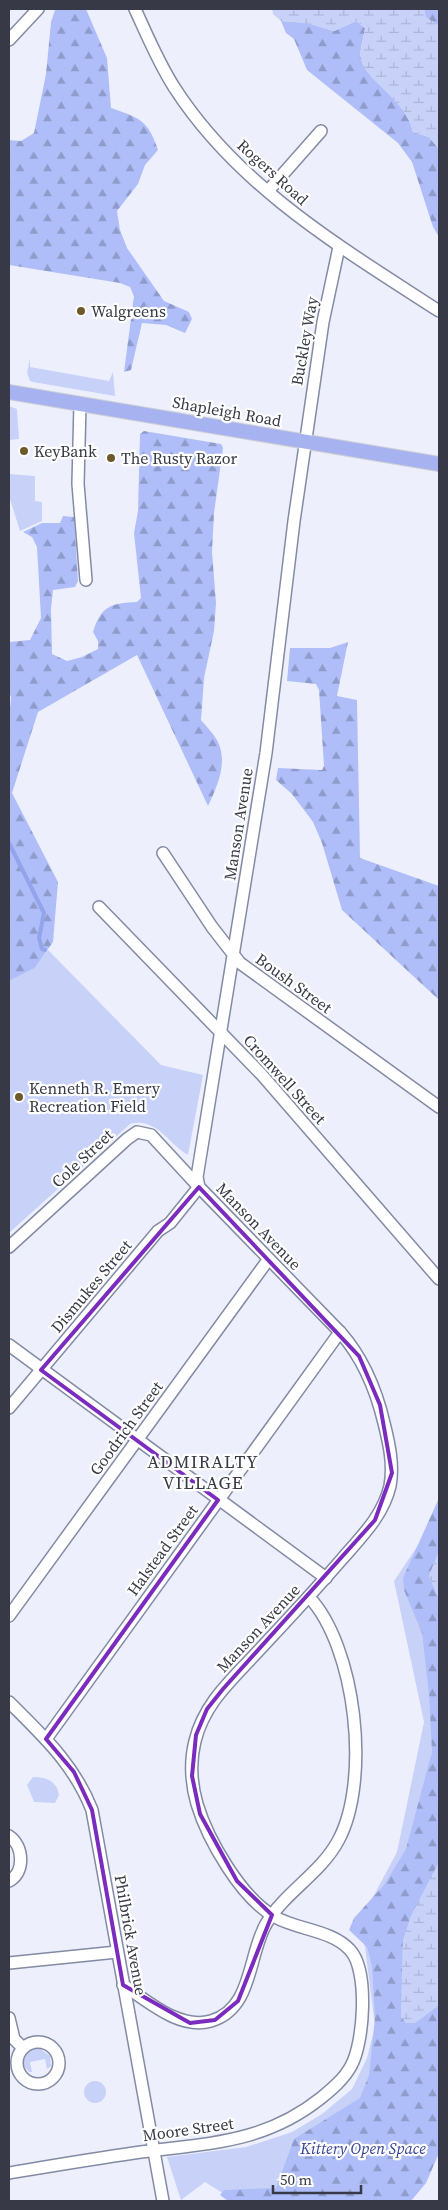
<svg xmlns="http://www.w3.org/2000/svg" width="448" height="2210" font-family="'Source Serif 4',serif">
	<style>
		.green { fill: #c8d2f9 }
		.forest { fill: url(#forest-firs) }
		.wetland { fill: url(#wetland-marsh) }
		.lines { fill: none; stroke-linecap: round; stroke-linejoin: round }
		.stream { stroke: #93a4ec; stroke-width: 4 }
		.minor-casing { stroke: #838aa4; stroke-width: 14 }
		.major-casing { stroke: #cfd0d3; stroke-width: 16 }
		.minor { stroke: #fff; stroke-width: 11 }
		.major { stroke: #a7b2f1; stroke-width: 14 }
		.marked { fill: none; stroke: #7b2cbf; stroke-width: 4; stroke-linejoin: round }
		.poi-dot { fill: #6e5a29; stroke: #fefefe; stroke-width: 2 }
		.labels { text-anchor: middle; stroke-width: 4.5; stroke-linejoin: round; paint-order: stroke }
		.street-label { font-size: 16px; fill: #373a46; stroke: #fefefe }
		.poi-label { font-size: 16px; fill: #373a46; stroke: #fefefe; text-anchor: start }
		.park-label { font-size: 16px; font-style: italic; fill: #374295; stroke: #fefefe }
		.neighbourhood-label { font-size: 18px; letter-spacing: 1px; fill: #373a46; stroke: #fefefe }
	</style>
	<defs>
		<pattern id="forest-firs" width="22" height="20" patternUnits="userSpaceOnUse" patternTransform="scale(1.25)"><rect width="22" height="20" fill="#afbef9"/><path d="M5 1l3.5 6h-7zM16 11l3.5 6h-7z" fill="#8f9bcb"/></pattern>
		<pattern id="wetland-marsh" width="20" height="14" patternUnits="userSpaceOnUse" patternTransform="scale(1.25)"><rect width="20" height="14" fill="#c8d2f9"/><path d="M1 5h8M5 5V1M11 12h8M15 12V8" fill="none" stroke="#acb5d7"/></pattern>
	</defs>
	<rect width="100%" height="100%" fill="#edf0fc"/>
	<!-- green -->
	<g class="green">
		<path d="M30,358V367L109,381L113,372L115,396L33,382L30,381L27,373Z"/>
		<path d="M9,406L17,409L19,439L10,440Z"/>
		<path d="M9,474L35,476V501L42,502V521L20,531L9,496Z"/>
		<path d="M48,950L161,1065L203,1075L188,1155C168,1144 157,1117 130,1124L9,1233V981L35,968Z"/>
		<path d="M439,1514V2140L235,2201L205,2182L181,2200L167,2157L246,2147L292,2132L322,2114L352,2089L367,2058L375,2026L365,1947L358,1925L397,1852L424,1722L394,1581Z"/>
		<path d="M33,1777C46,1777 57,1781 59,1795L55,1803L34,1802L27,1785Z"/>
		<path d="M39,2048L50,2056L51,2066L47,2069L45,2059L30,2062L32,2072H29L23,2065C24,2054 29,2049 39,2048Z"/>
		<circle cx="95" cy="2092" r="11"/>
	</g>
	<!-- forest -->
	<g class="forest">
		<path d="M58,9H86L107,58L111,108C140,118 148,120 158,150L145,165L138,184L117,211L120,230L127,248L164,301L189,312L192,319L185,333L166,325L142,323L131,370L124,372L133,303L134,296L130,287L120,283L9,265V140L21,141L34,133L46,74L51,22L55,10Z"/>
		<path d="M424,9H439V26L425,17Z"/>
		<path d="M281,21L308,23L334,31L356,21L365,28C364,37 359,51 361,59C367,82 406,99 413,132L429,137L439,149V237L433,227L412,162L398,143L307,70L294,39L286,33Z"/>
		<path d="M144,431L221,444L223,448L214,513L212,552L216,603L214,631L204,678L201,720C207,727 214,734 218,742C228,763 217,787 208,806L137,655L38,712L12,793L58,882L53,942L35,968L9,981V719L11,697L9,693V642L30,640L41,618L37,547L32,537L23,532L42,523H60L63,516L74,517L78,581L75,587L53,590L51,609L52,654L67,661L82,657L98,649V641L93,632C101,606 111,603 137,602L141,598L134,533L138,511L140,434Z"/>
		<path d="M348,642L337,696L357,700L360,858L439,886V1000L342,910L322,843L313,822L292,794L276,780L278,768L322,770L324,766L319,690L316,684L287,681L290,648H330Z"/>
		<path d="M439,1498V1551L429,1576L439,1599V1862L411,1916L403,1941L401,2017L406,2023H415L439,2005V2153L426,2183L411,2201H228L220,2195L224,2190L276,2188L294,2139L360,2098L369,2075L375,2018L372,1966L367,1947L349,1930L354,1918L384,1885L406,1849L432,1752L429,1694L422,1633L404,1590L403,1578Z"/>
	</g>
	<!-- wetland -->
	<g class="wetland">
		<path d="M272,9H424L426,17L439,26V149L429,137L413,132C406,99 366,82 361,59C359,50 364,37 365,28L356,21L334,31L308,23L281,21L273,14Z"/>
		<path d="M439,1551V1599L429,1576Z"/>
		<path d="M439,1862V2005L415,2023H406L401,2017L403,1941L411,1916Z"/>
	</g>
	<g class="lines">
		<!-- stream -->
		<path class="stream" d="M9,843L44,913L39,938L42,949L45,950"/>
		<!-- minor casing -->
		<g class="minor-casing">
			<g id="minor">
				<path d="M135,9C147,35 158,62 174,87C238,187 342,248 439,311"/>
				<path d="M9,40L38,9"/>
				<path d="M268,191L321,131"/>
				<path d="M80,404L78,484L86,580"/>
				<path d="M163,853L212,927L240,963L439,1107"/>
				<path d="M99,907L262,1075L439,1279"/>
				<path d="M9,1247L127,1139L137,1132L151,1135L199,1187L170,1223L158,1231L9,1408"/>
				<path d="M9,1345L326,1578"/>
				<path d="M9,1616L268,1260"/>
				<path d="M9,1702C43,1736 74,1764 92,1810L163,2201"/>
				<path d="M46,1739L340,1332"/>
				<path d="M9,1836C24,1846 25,1873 9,1881"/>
				<path d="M9,1963L117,1952"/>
				<path d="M123,1985C148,2001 179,2030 211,2021C253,2009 248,1955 266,1924C285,1892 320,1874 338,1841C371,1781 356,1647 309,1597"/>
				<path d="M9,2018L14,2039L23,2048"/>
				<circle cx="38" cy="2063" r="21"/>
				<path d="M9,2173C51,2166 92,2159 134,2153C204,2143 262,2145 321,2098C332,2089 344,2079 351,2066C364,2043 369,1970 350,1950C332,1930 298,1930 275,1917C241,1898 208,1840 197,1804C191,1783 190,1761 195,1741C203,1708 225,1686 247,1663C279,1629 311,1595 342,1559C361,1537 383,1516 390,1486C394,1465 389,1443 384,1423C376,1389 363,1358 340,1332L199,1187L197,1177L266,753L294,521L323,322L339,247"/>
			</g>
		</g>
		<!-- major casing -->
		<g class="major-casing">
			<path id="major" d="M9,392L439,464"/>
		</g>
		<!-- minor -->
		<use href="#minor" class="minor"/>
		<!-- major -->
		<use href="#major" class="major"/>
	</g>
	<!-- marked area -->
	<path class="marked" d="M199,1187L359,1356L380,1405L392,1473L375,1520L223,1689L207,1709L196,1735L192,1776L200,1814L237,1881L272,1915L238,2001L215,2020L190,2023L123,1985L92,1810L74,1772L46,1739L218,1500L41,1370Z"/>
	<!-- markers -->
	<g class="poi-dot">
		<circle cx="81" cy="311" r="5"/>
		<circle cx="24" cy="451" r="5"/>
		<circle cx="111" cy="458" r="5"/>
		<circle cx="19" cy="1097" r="5"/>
	</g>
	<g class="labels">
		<!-- street labels -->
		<g class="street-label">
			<text transform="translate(273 172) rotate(42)" y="6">Rogers Road</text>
			<text transform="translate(304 341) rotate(-80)" y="6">Buckley Way</text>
			<text transform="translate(227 411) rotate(10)" y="6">Shapleigh Road</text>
			<text transform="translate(238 824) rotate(-81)" y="6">Manson Avenue</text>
			<text transform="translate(294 983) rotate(36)" y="6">Boush Street</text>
			<text transform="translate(285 1079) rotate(48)" y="6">Cromwell Street</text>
			<text transform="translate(82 1158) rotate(-43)" y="6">Cole Street</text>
			<text transform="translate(259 1226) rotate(46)" y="6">Manson Avenue</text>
			<text transform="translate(91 1286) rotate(-50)" y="6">Dismukes Street</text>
			<text transform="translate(126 1428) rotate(-54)" y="6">Goodrich Street</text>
			<text transform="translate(162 1550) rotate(-54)" y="6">Halstead Street</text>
			<text transform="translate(258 1628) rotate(-47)" y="6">Manson Avenue</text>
			<text transform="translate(131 1935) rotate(80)" y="6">Philbrick Avenue</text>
			<text transform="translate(188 2129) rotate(-8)" y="6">Moore Street</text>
		</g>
		<!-- poi labels -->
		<g class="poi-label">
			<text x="91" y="317">Walgreens</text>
			<text x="34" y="457">KeyBank</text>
			<text x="121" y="464">The Rusty Razor</text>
			<text x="29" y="1094">Kenneth R. Emery<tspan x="29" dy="18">Recreation Field</tspan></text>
		</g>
		<!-- park labels -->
		<g class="park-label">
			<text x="363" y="2154">Kittery Open Space</text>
		</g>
		<!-- neighbourhood labels -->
		<g class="neighbourhood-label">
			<text x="203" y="1468">ADMIRALTY<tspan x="203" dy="21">VILLAGE</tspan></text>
		</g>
	</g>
	<!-- border -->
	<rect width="448" height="2210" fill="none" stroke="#373a46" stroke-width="20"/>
	<!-- scale -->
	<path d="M273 2185v8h88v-8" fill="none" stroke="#373a46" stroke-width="2.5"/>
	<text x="280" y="2185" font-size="15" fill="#373a46" stroke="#fefefe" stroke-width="4" paint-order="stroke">50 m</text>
</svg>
